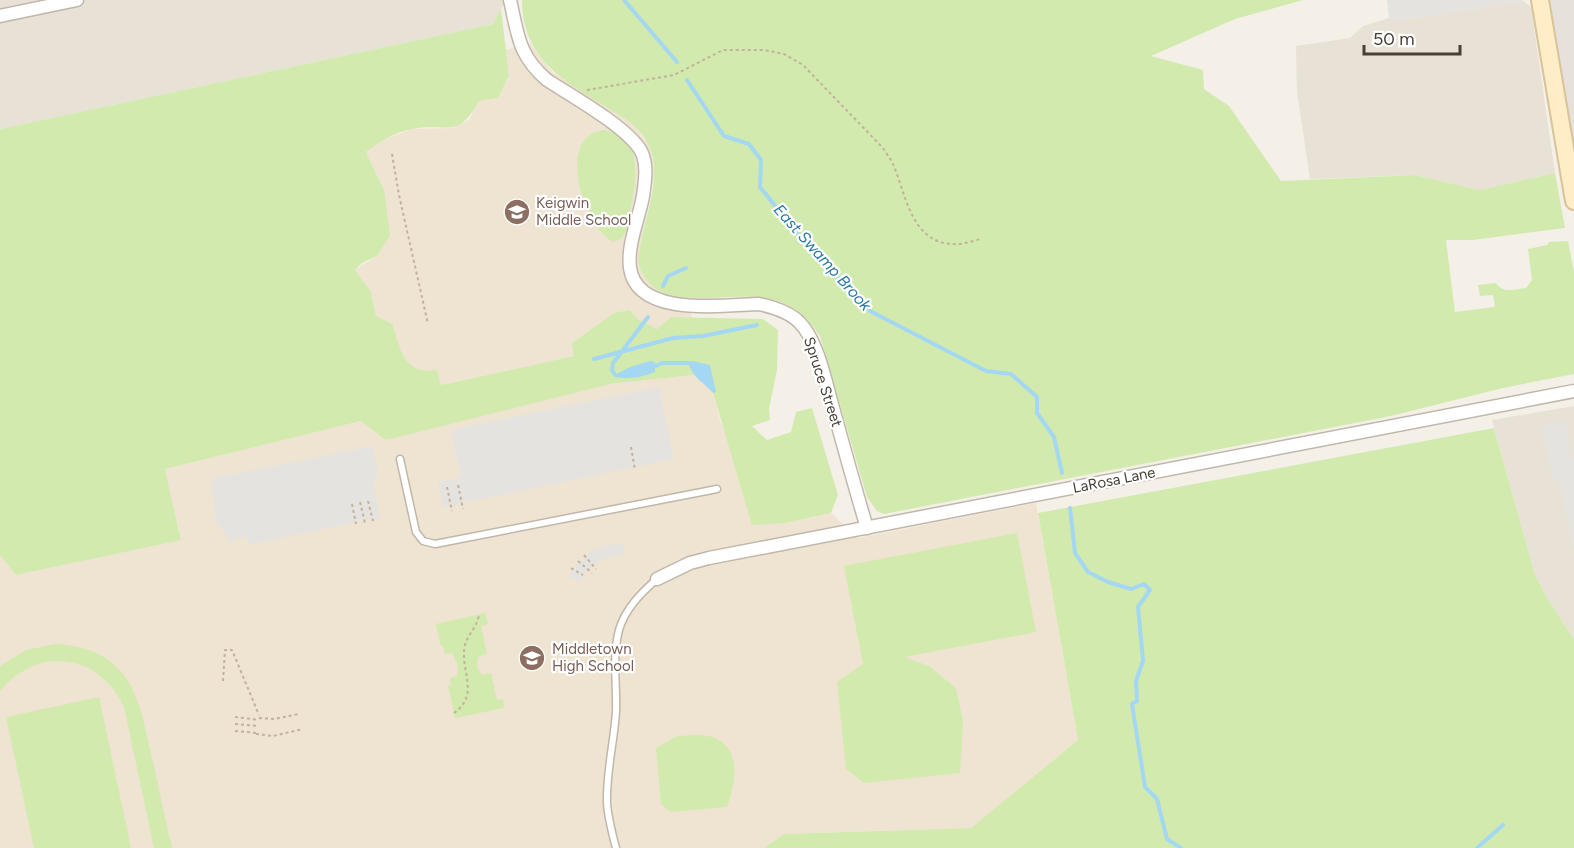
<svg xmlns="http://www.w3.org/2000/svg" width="1574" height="848" font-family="Figtree,sans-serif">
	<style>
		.residential { fill: #e8e1d6 }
		.industrial { fill: #e7e1dc }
		.education { fill: #eee4d1 }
		.green { fill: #d3eaaf }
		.parking { fill: #e5e3e0 }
		.water { fill: #a3d7f2 }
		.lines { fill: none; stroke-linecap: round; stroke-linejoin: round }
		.stream { stroke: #a3d7f2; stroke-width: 4 }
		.service-casing { stroke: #c0b7aa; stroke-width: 9 }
		.minor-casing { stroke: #c0b7aa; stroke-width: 15 }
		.secondary-casing { stroke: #d9c398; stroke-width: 20 }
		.path { stroke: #c2b19b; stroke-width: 2; stroke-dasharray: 3 3; stroke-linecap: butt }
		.service { stroke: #fff; stroke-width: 6 }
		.minor { stroke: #fff; stroke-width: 12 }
		.secondary { stroke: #ffedc7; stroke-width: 16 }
		.labels { text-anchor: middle; stroke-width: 4.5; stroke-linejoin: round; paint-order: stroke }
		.education-label { font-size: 15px; fill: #785e54; stroke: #fff; text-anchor: start }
		.street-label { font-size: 15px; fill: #484036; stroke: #fff }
		.water-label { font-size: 16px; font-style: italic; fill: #297aa6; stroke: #fff }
	</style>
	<rect width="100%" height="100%" fill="#f4f0e8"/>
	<!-- residential -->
	<g class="residential">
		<path d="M0,0H506L493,24L0,129Z"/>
		<path d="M1523,1L1531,7L1555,173L1479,190L1415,175L1310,179L1297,92L1296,46L1350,38L1363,26L1389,18L1402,20Z"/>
		<path d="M1574,406V639L1549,601L1535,575L1492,420Z"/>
	</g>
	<!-- industrial -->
	<path class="industrial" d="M1541,0H1574V158Z"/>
	<!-- education -->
	<g class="education">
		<path d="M530,43L551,71L627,120L636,128L649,144L653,160L654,177L639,252L642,272L649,283L669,294L687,297L692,318L671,317L657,329L638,319L630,310L574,356L441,385L427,372L411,366L401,354L393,324L376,316L371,292L355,270L377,256L384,190L366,152L380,141L412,129L453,128L469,120L479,101L498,98L509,77L506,50Z"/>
		<path d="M693,375L706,385L713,393L721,424L785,523L831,513L858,538L1036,503L1078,740L971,828L785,834L764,848H0V555L16,575L181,539L165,469L361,421L610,384Z"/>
	</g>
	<!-- green -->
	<g class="green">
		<path d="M522,0H1303L1235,19L1151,56L1203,70L1204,89L1229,106L1281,181L1415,175L1479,190L1555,173L1565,228L1473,240H1446L1455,312L1495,307L1493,295L1480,296L1478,285L1496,283C1503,294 1515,289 1526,288L1532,280L1528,249L1547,245L1549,242L1568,241L1574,272V374L1503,388L1391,416L884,514L877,511L867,497L820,336C813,327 807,318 799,312C757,278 682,316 650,284C646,279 640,271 639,264C637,256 641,246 642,237C648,209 662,171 648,144C644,134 635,127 627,120C579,88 522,68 522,0Z"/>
		<path d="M501,9L509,76L498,98L479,101C457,141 448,122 412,129C395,132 379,142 366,152L384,190L390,235L377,256L362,263L355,270L371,292L376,316L393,324C400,350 404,375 437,370L441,385L574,356L572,343L614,313L630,310L638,319L657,329L671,317L763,319L778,330L777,370L769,409L770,420L752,426L767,440L791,432L796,412L812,408L838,495L831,513L785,523L752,525L713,393L706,385L693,375L610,384L386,440L361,421L165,469L181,540L16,575L0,555V129L493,24Z"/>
		<path d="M603,130C653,137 632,200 626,231L622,238L613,242C585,227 554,138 603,130Z"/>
		<path d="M1494,428L1535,575L1549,601L1574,639V848H764L784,834L971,828L1078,740L1038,513Z"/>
		<path d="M1017,533L1036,632L904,657L929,666L956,688L963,721L960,773L864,783L846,769L837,682L863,664L844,566Z"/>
		<path d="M485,613L488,624L481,626L487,654L478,657L477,667L482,675L491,673L497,700L503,699L504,708L455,718L448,686L451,685L450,678L457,676L458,665L452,653L445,654L443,646H441L436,624Z"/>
		<path d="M56,644C131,649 139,696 152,758C159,788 165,818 172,848H154L124,707C99,653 38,645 0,691V666L26,650Z"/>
		<path d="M99,697L131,848H34L6,717Z"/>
		<path d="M698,735C703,736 712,736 716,738C742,752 735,784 727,807L671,812L661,804L656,748L677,736Z"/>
	</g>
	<!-- parking -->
	<g class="parking">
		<path d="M1387,0H1522L1523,1L1402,20L1389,18Z"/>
		<path d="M659,387L674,459L443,507L438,482L461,477L451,430Z"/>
		<path d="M1567,421L1570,459H1574V549L1560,482L1553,479L1542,425Z"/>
		<path d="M372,446L378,473L373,482L380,517L249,545L246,535L242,538L228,541L226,534L216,522L211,479Z"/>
		<path d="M622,543L625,554L600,560L590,568L578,583L577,580L569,577L577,564L593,550L609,545Z"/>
	</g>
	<!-- water -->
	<g class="water">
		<path d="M650,361L655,362V372C642,377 630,380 615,377V375L630,367Z"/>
		<path d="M693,361L710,365L716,392L713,393C703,381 695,380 689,365Z"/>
	</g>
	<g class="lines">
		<!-- stream -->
		<g class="stream">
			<path d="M624,0L677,62"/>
			<path d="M687,80L724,136L749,144L761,160L760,187L796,232L870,311L986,371L1011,374L1037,397V413L1054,437L1062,473"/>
			<path d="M663,286L668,276L686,268"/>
			<path d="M594,359L673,338L703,336L757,325"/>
			<path d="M656,366L662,363H690"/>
			<path d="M615,375L612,370L613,363L648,317"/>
			<path d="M1070,508L1075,553L1088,572L1108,582L1131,589L1144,584L1150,590L1138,607L1143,661L1136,681L1137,701L1132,704L1145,787L1157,799L1167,839L1181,848"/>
			<path d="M1477,848L1503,825"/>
		</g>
		<!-- service casing -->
		<g class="service-casing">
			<g id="service">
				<path d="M400,459L416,532L423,541L435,544L717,489"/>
				<path d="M616,848C612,833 608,818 607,803C606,773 614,742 616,712C617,684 612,657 619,630C625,609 641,593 657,579"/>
			</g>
		</g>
		<!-- minor casing -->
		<g class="minor-casing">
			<g id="minor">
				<path d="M510,0C518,35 518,55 547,80C572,96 627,127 641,151C648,164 645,182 643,196C639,219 627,244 630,268C637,318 724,305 759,304C773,307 790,312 800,323C818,341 826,384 833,408C844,448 855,488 867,528"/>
				<path d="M0,16L77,0"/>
				<path d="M657,579L690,563L709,558L1574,391"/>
			</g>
		</g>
		<!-- secondary casing -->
		<g class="secondary-casing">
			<path id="secondary" d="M1540,0L1574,201"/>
		</g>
		<!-- path -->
		<g class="path">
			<path d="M587,90L674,75L723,50H764L784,54L803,65L883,148C886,153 890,158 893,164C906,194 911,243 953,244C962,245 972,241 981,239"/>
			<path d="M392,154L399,195L428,324"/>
			<path d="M631,447L635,470"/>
			<path d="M458,485L463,509"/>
			<path d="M447,487L452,511"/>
			<path d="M368,501L373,521"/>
			<path d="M360,502L365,523"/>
			<path d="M352,504L356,524"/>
			<path d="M584,555L596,569"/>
			<path d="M578,561L592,573"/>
			<path d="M571,568L583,575"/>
			<path d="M223,681L225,650H232L259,715"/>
			<path d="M454,713C481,694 459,669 465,645C468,634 477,627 479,615"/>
			<path d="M235,717L259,720"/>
			<path d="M259,718L274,719L299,714"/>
			<path d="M235,724L258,726"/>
			<path d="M235,731L257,733"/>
			<path d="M256,734L273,736L303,729"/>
		</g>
		<!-- service -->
		<use href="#service" class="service"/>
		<!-- minor -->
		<use href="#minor" class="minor"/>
		<!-- secondary -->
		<use href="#secondary" class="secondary"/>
	</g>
	<!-- icons -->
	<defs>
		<g id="school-disc" transform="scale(1.35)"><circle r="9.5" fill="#8d6e63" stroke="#fff"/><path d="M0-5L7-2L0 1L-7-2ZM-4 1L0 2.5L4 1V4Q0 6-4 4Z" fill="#fff"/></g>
	</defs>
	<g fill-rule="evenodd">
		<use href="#school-disc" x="517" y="212"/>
		<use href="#school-disc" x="532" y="658"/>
	</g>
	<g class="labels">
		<!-- education labels -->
		<g class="education-label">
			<text x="536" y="208">Keigwin<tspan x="536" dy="17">Middle School</tspan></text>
			<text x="552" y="654">Middletown<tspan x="552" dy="17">High School</tspan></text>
		</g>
		<!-- street labels -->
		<g class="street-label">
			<text transform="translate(823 382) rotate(72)" y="5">Spruce Street</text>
			<text transform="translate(1114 480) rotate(-11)" y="5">LaRosa Lane</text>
		</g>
		<!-- water labels -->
		<g class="water-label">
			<text transform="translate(823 257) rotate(48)" y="6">East Swamp Brook</text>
		</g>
	</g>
	<!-- scale -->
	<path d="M1364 45v9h96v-9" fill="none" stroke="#484036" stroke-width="3"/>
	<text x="1373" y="45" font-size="18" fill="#484036" stroke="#ffffff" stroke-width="4.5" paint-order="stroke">50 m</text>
</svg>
